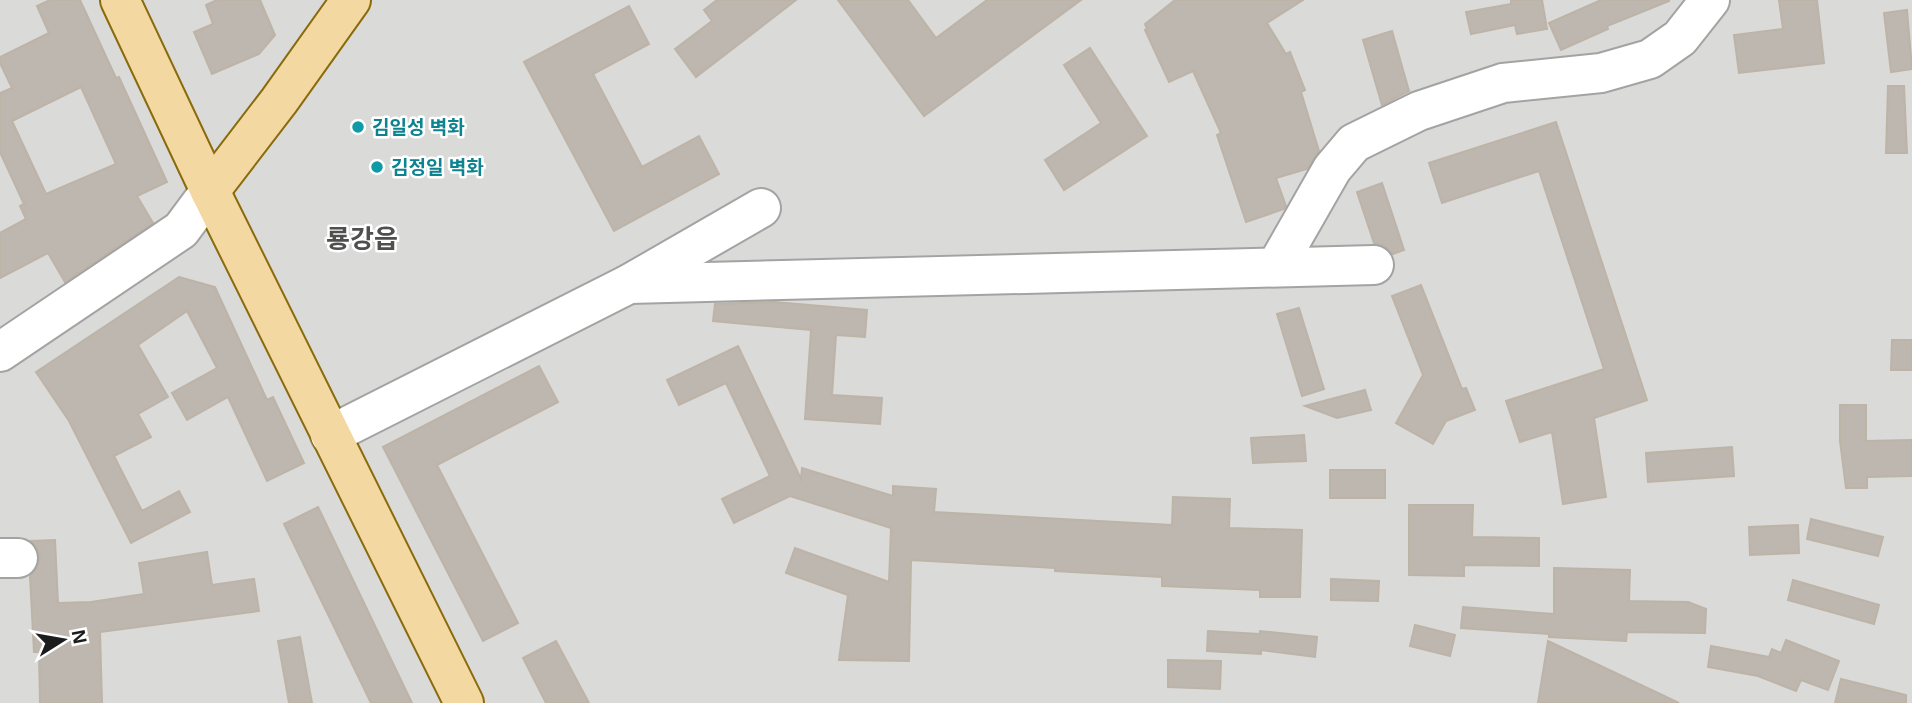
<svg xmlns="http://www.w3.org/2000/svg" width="1912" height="703" font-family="Arial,'Noto Sans KR',sans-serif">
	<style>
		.residential { fill: #dadad9 }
		.building { fill: #bdb7b0; stroke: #bdb3a7; stroke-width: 2; fill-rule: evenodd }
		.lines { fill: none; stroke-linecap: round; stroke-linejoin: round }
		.minor-casing { stroke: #a3a3a3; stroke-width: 42 }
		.major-casing { stroke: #8a6b0b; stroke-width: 42 }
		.minor { stroke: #fff; stroke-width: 38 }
		.major { stroke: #f4d8a1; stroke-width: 38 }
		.culture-dot { fill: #0f9aa8; stroke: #fff; stroke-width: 2.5 }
		.labels { text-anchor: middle; stroke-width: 5; stroke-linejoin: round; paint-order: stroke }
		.culture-label { font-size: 19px; font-weight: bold; fill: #0d838f; stroke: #fff; text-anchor: start }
		.district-label { font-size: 26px; font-weight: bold; fill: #4f4f4f; stroke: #fff }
	</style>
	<rect width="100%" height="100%" fill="#edebe3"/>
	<!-- residential -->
	<rect class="residential" x="0" y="0" width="1912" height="703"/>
	<!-- building -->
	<g class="building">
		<path d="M50,0H80L116,78L119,77L167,182L137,196L153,223L65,282L48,253L0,278V233L26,219L20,206L24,204L0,152V93L12,88L0,63V57L49,33L37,6ZM81,87L116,164L46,194L12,121Z"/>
		<path d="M217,0H260L275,35L259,54L212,74L194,32L213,24L206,5Z"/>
		<path d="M717,0H796L696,77L675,49L712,21L704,10Z"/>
		<path d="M838,0H908L936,38L987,0H1081L924,116Z"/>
		<path d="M1175,0H1303L1267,23L1286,54L1290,52L1305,90L1301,92L1319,151L1307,169L1276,178L1286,206L1284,209L1246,222L1217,135L1221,133L1193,71L1169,82L1145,30L1147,29L1145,24Z"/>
		<path d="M1511,0H1542L1547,29L1517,34L1515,25L1471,34L1466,12L1511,4Z"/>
		<path d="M1601,0H1669V1L1607,26L1608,29L1561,50L1549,23Z"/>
		<path d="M1779,0H1817L1824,63L1739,73L1734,35L1783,29Z"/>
		<path d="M629,6L649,44L593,74L642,167L699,136L719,174L614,231L524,62Z"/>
		<path d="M1907,10L1912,69L1891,72L1884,13Z"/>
		<path d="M1392,31L1409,91L1382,105L1363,40Z"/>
		<path d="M1090,48L1147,136L1064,190L1045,160L1101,123L1064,65Z"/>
		<path d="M1888,86H1904L1907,153H1886Z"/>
		<path d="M1556,122L1647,400L1594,418L1606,497L1563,504L1552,432L1520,442L1506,401L1604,369L1539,171L1442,203L1429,163Z"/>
		<path d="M1382,183L1404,250L1393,254L1385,246L1374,243L1357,192Z"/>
		<path d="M179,277L215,287L267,400L273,397L304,463L267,481L228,397L187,420L172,393L217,368L187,311L138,345L168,397L138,414L151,437L114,456L142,511L179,491L190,512L131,543L69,421L36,372Z"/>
		<path d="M1421,285L1462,389L1466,388L1475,410L1446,421L1433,444L1396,423L1423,375L1392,296Z"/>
		<path d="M774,302L867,310L865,337L836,335L832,395L882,398L880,424L805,419L811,330L713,321L715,304Z"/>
		<path d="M1299,308L1324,389L1302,396L1277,314Z"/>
		<path d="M1892,340H1912V370H1891Z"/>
		<path d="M738,346L801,479L802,468L893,496V486L936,489L934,512L1172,525L1173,497L1230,499L1229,528L1302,530L1300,597H1260V590L1162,586V577L1055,571V568L911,560L909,661L839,660L848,595L786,573L795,548L889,582L891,528L790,496L734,523L722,499L770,476L726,383L679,405L667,380Z"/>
		<path d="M539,366L558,402L437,465L518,623L483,641L383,447Z"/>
		<path d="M1365,390L1371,410L1337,418L1305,406Z"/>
		<path d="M1840,405H1866V441L1912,440V476L1867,477V488H1846L1840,441Z"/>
		<path d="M1304,435L1306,461L1253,463L1251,438Z"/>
		<path d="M1732,447L1734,476L1648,482L1646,453Z"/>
		<rect x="1330" y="470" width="55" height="28"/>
		<path d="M1409,505H1473L1472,537L1539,538V566L1464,565V576L1409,575Z"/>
		<path d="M318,507L412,703H371L284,524Z"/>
		<path d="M1811,519L1883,537L1878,556L1807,539Z"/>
		<path d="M1798,525L1799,553L1750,555L1749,527Z"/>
		<path d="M55,540L58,603L91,602L144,594L139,563L207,552L212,585L254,579L259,611L100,632L102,703H40L39,652H34L30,576L37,568L40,557L37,548L31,541Z"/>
		<path d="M1554,568L1630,570L1629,601L1688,602L1706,609L1705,633L1627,632L1626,641L1549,637V634L1461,628L1463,607L1554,614Z"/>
		<path d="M1331,579L1379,581L1378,601L1331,600Z"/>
		<path d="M1793,580L1879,605L1874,624L1788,600Z"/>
		<path d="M1415,625L1455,635L1450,656L1410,646Z"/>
		<path d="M1208,631L1260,634V631L1317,637L1315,657L1261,650V654L1207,651Z"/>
		<path d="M300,637L312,703H289L278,641Z"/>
		<path d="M1786,640L1839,661L1828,690L1801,680L1796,691L1758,676L1708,667L1711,646L1769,657L1772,649L1781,653Z"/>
		<path d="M556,641L589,703H546L523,658Z"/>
		<path d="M1548,641L1679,703H1538Z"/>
		<path d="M1168,660L1221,661L1220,689L1168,687Z"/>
		<path d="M1841,679L1906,695V703H1835Z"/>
	</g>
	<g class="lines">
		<!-- minor casing -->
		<g class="minor-casing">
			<g id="minor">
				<path d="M1276,267L1332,169L1354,143L1419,111L1503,83L1601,73L1650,59L1680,38L1710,0"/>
				<path d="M629,284L1374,265"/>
				<path d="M0,352L181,230L210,191"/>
				<path d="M330,435L629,284L761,208"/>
				<path d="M0,558H18"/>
			</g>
		</g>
		<!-- major casing -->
		<g class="major-casing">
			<g id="major">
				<path d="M120,0L210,191L464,703"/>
				<path d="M210,191L279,101L351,0"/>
			</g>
		</g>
		<!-- minor -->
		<use href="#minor" class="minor"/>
		<!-- major -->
		<use href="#major" class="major"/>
	</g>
	<!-- markers -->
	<g class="culture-dot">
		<circle cx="358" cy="127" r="7"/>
		<circle cx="377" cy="167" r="7"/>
	</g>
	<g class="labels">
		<!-- culture labels -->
		<g class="culture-label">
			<text x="372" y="134">김일성 벽화</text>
			<text x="391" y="174">김정일 벽화</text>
		</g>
		<!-- district labels -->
		<g class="district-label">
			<text x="362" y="248">룡강읍</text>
		</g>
	</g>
	<!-- north arrow -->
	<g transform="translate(63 640) rotate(79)" stroke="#ffffff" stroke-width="5" paint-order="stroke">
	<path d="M0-5L12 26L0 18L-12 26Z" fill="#1c1c1c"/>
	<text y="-10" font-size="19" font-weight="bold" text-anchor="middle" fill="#1c1c1c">N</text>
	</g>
</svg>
